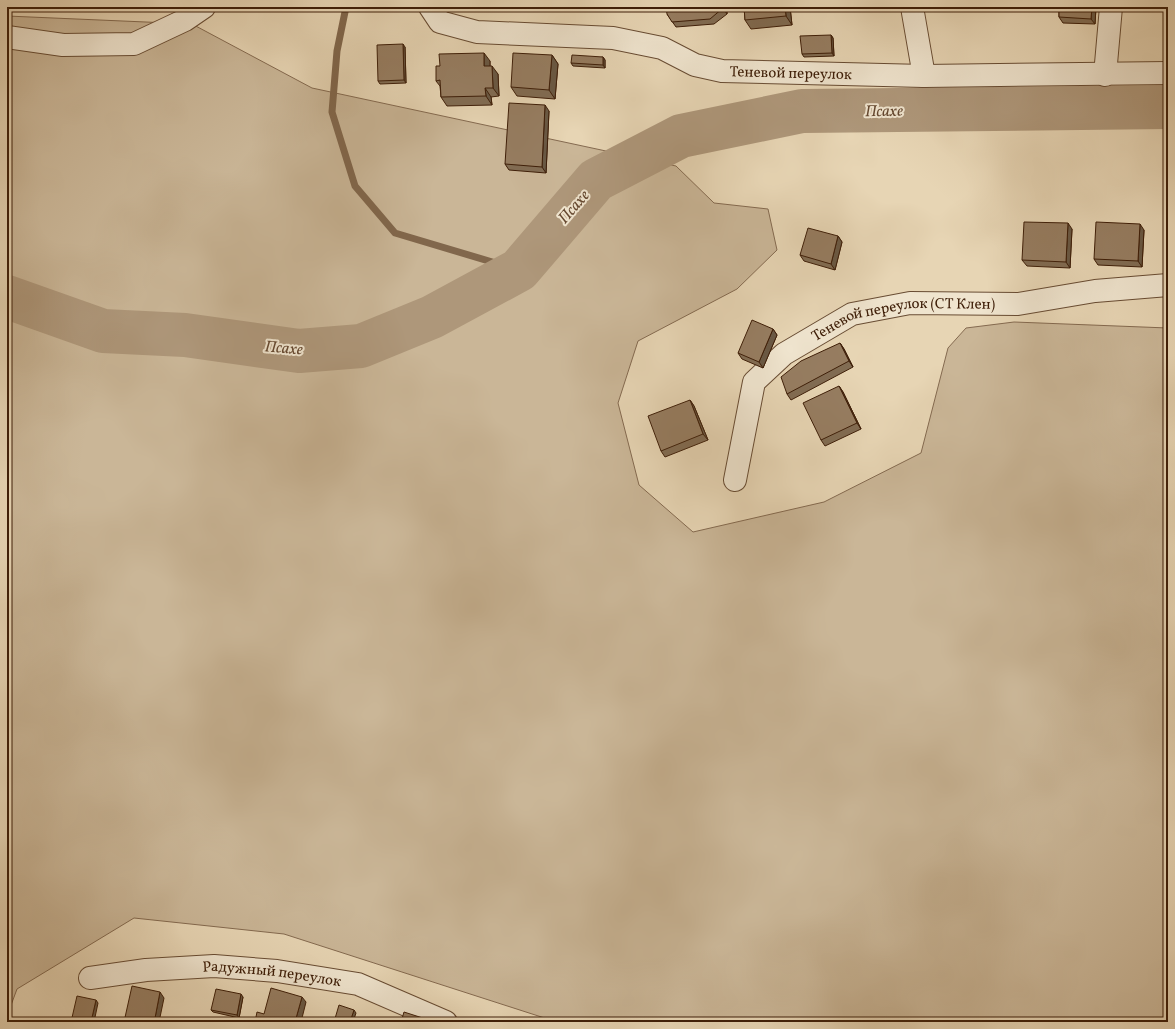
<svg xmlns="http://www.w3.org/2000/svg" width="1175" height="1029" font-family="Vollkorn,serif">
	<style>
		.green { fill: #cab697; stroke: #846a50 }
		.lines { fill: none; stroke-linecap: round; stroke-linejoin: round }
		.stream { stroke: #81674c; stroke-width: 7 }
		.river { stroke: #ae977a; stroke-width: 44 }
		.minor-casing { stroke: #684c33; stroke-width: 24 }
		.minor { stroke: #efe4ce; stroke-width: 22 }
		.wall { fill: #816c53; stroke: #3e1e08 }
		.shaded-wall { fill: #695844; stroke: #3e1e08 }
		.building { fill: #967d61; stroke: #3e1e08 }
		.labels { text-anchor: middle; stroke-width: 4; stroke-linejoin: round; paint-order: stroke }
		.street-label { font-size: 15px; fill: #3e1e08; stroke: #efe4ce }
		.water-label { font-size: 16px; font-style: italic; fill: #654830; stroke: #efe4ce }
	</style>
	<rect width="100%" height="100%" fill="#e7d5b4"/>
	<filter id="stains"><feTurbulence type="fractalNoise" baseFrequency=".005" numOctaves="4"/><feColorMatrix values="0 0 0 0 .2 0 0 0 0 .09 0 0 0 0 .02 0 0 0 .5 -.17"/></filter>
	<radialGradient id="worn" r=".72"><stop offset=".6" stop-color="#630" stop-opacity="0"/><stop offset="1" stop-color="#630" stop-opacity=".3"/></radialGradient>
	<!-- green -->
	<path class="green" d="M7,16L192,24L312,88L676,166L714,203L768,209L777,250L737,289L638,341L618,403L639,485L693,532L824,502L921,453L948,348L966,328L1014,322L1168,328V1022H557L284,934L134,918L17,989L7,1016Z"/>
	<g class="lines">
		<!-- stream -->
		<path class="stream" d="M346,7L337,51L332,112L355,186L395,233L519,270"/>
		<!-- river -->
		<path class="river" d="M7,297L103,331L185,335L299,351L361,346L432,317L519,270L596,180L681,136L802,111L1168,107"/>
		<!-- minor casing -->
		<g class="minor-casing">
			<g id="minor">
				<path id="s1" d="M430,7L440,22L477,32L613,38L662,48L695,65L722,71L924,76L1168,73"/>
				<path d="M912,7L924,76"/>
				<path d="M7,37L63,45L134,44L185,20L204,7"/>
				<path d="M1105,75L1111,7"/>
				<path id="s2" d="M735,480L754,382L784,354L852,314L910,303L1018,304L1095,291L1168,285"/>
				<path id="s3" d="M90,978L146,970L214,966L277,971L358,984L446,1022"/>
			</g>
		</g>
		<!-- minor -->
		<use href="#minor" class="minor"/>
	</g>
	<!-- wall -->
	<g class="wall">
		<path d="M472,7H527V10L473,8Z"/>
		<path d="M727,7V14L714,24L676,27L667,14Z"/>
		<path d="M744,7H790L792,25L751,29L745,20Z"/>
		<path d="M1059,7H1096L1095,24L1063,23L1059,17Z"/>
		<path d="M831,35L833,38L834,56L804,57L802,54Z"/>
		<path d="M405,47L406,83L380,84L378,81Z"/>
		<path d="M552,55L558,64L555,99L517,96L511,87Z"/>
		<path d="M603,57L605,60V68L573,66L571,63Z"/>
		<path d="M490,61V66L498,74L499,96L491,97L492,105L447,106L441,97L440,86L436,81Z"/>
		<path d="M549,111L546,173L509,170L505,164Z"/>
		<path d="M1072,229L1070,268L1027,266L1022,260Z"/>
		<path d="M1144,230L1142,267L1098,265L1094,259Z"/>
		<path d="M838,236L842,242L835,270L804,261L800,255Z"/>
		<path d="M773,329L777,335L763,368L742,359L738,353Z"/>
		<path d="M840,343L844,349L853,367L791,400L787,394Z"/>
		<path d="M839,386L843,392L861,429L825,446L821,440Z"/>
		<path d="M690,400L694,406L708,440L665,457L661,451Z"/>
		<path d="M243,997L239,1018L213,1012L211,1010Z"/>
	</g>
	<!-- shaded-wall -->
	<g class="shaded-wall">
		<path d="M723,7H727V14L723,8Z"/>
		<path d="M785,7H790L792,25L786,16Z"/>
		<path d="M1092,7H1096L1095,24L1091,19Z"/>
		<path d="M831,35L833,38L834,56L832,53Z"/>
		<path d="M403,44L405,47L406,83L404,80Z"/>
		<path d="M484,53L490,61V75L484,66Z"/>
		<path d="M552,55L558,64L555,99L549,90Z"/>
		<path d="M603,57L605,60V68L603,65Z"/>
		<path d="M492,66L498,74L499,96L493,88Z"/>
		<path d="M485,88L491,97L492,105L486,96Z"/>
		<path d="M545,105L549,111L546,173L542,167Z"/>
		<path d="M1068,223L1072,229L1070,268L1066,262Z"/>
		<path d="M1140,224L1144,230L1142,267L1138,261Z"/>
		<path d="M838,236L842,242L835,270L831,264Z"/>
		<path d="M773,329L777,335L763,368L759,362Z"/>
		<path d="M840,343L844,349L853,367L849,361Z"/>
		<path d="M839,386L843,392L861,429L857,423Z"/>
		<path d="M690,400L694,406L708,440L703,434Z"/>
		<path d="M160,992L164,998L159,1022L155,1018Z"/>
		<path d="M241,994L243,997L239,1018L237,1015Z"/>
		<path d="M302,997L306,1002L301,1022H295Z"/>
		<path d="M96,1000L98,1003L94,1022H91Z"/>
		<path d="M354,1010L356,1013L353,1022H350Z"/>
	</g>
	<!-- building -->
	<g class="building">
		<path d="M666,7H723V8L710,19L672,22L667,14Z"/>
		<path d="M744,7H785L786,16L745,20Z"/>
		<path d="M1059,7H1092L1091,19L1059,17Z"/>
		<path d="M831,35L832,53L802,54L800,36Z"/>
		<path d="M403,44L404,80L378,81L377,45Z"/>
		<path d="M484,53V66H492L493,88H485L486,96L441,97L440,80L436,81V66H440L439,54Z"/>
		<path d="M513,53L552,55L549,90L511,87Z"/>
		<path d="M572,55L603,57V65L571,63Z"/>
		<path d="M509,103L545,105L542,167L505,164Z"/>
		<path d="M1024,222L1068,223L1066,262L1022,260Z"/>
		<path d="M1096,222L1140,224L1138,261L1094,259Z"/>
		<path d="M808,228L838,236L831,264L800,255Z"/>
		<path d="M752,320L773,329L759,362L738,353Z"/>
		<path d="M840,343L849,361L787,394L781,377L801,361Z"/>
		<path d="M839,386L857,423L821,440L803,403Z"/>
		<path d="M690,400L703,434L661,451L648,416Z"/>
		<path d="M132,986L160,992L155,1018L163,1020L162,1022H124Z"/>
		<path d="M271,988L302,997L295,1022H255L257,1012L264,1014Z"/>
		<path d="M216,989L241,994L237,1015L211,1010Z"/>
		<path d="M77,996L96,1000L91,1022H71Z"/>
		<path d="M339,1005L354,1010L350,1022H334Z"/>
		<path d="M404,1012L432,1021V1022H401Z"/>
	</g>
	<g class="labels">
		<!-- street labels -->
		<g class="street-label">
			<text dy="5" stroke="none"><textPath href="#s1" startOffset="376">Теневой переулок</textPath></text>
			<text dy="5" stroke="none"><textPath href="#s2" startOffset="269">Теневой переулок (СТ Клен)</textPath></text>
			<text dy="5" stroke="none"><textPath href="#s3" startOffset="183">Радужный переулок</textPath></text>
		</g>
		<!-- water labels -->
		<g class="water-label">
			<text transform="translate(884 110) rotate(-1)" y="6">Псахе</text>
			<text transform="translate(573 206) rotate(-49)" y="6">Псахе</text>
			<text transform="translate(284 347) rotate(5)" y="6">Псахе</text>
		</g>
	</g>
	<!-- margin -->
	<rect width="1175" height="1029" fill="none" stroke="#e7d5b4" stroke-width="24"/>
	<rect x="8" y="8" width="1159" height="1013" fill="none" stroke="#3e1e08" stroke-width="2"/>
	<rect x="12" y="12" width="1151" height="1005" fill="none" stroke="#3e1e08"/>
	<rect width="100%" height="100%" filter="url(#stains)"/>
	<rect width="100%" height="100%" fill="url(#worn)"/>
</svg>
